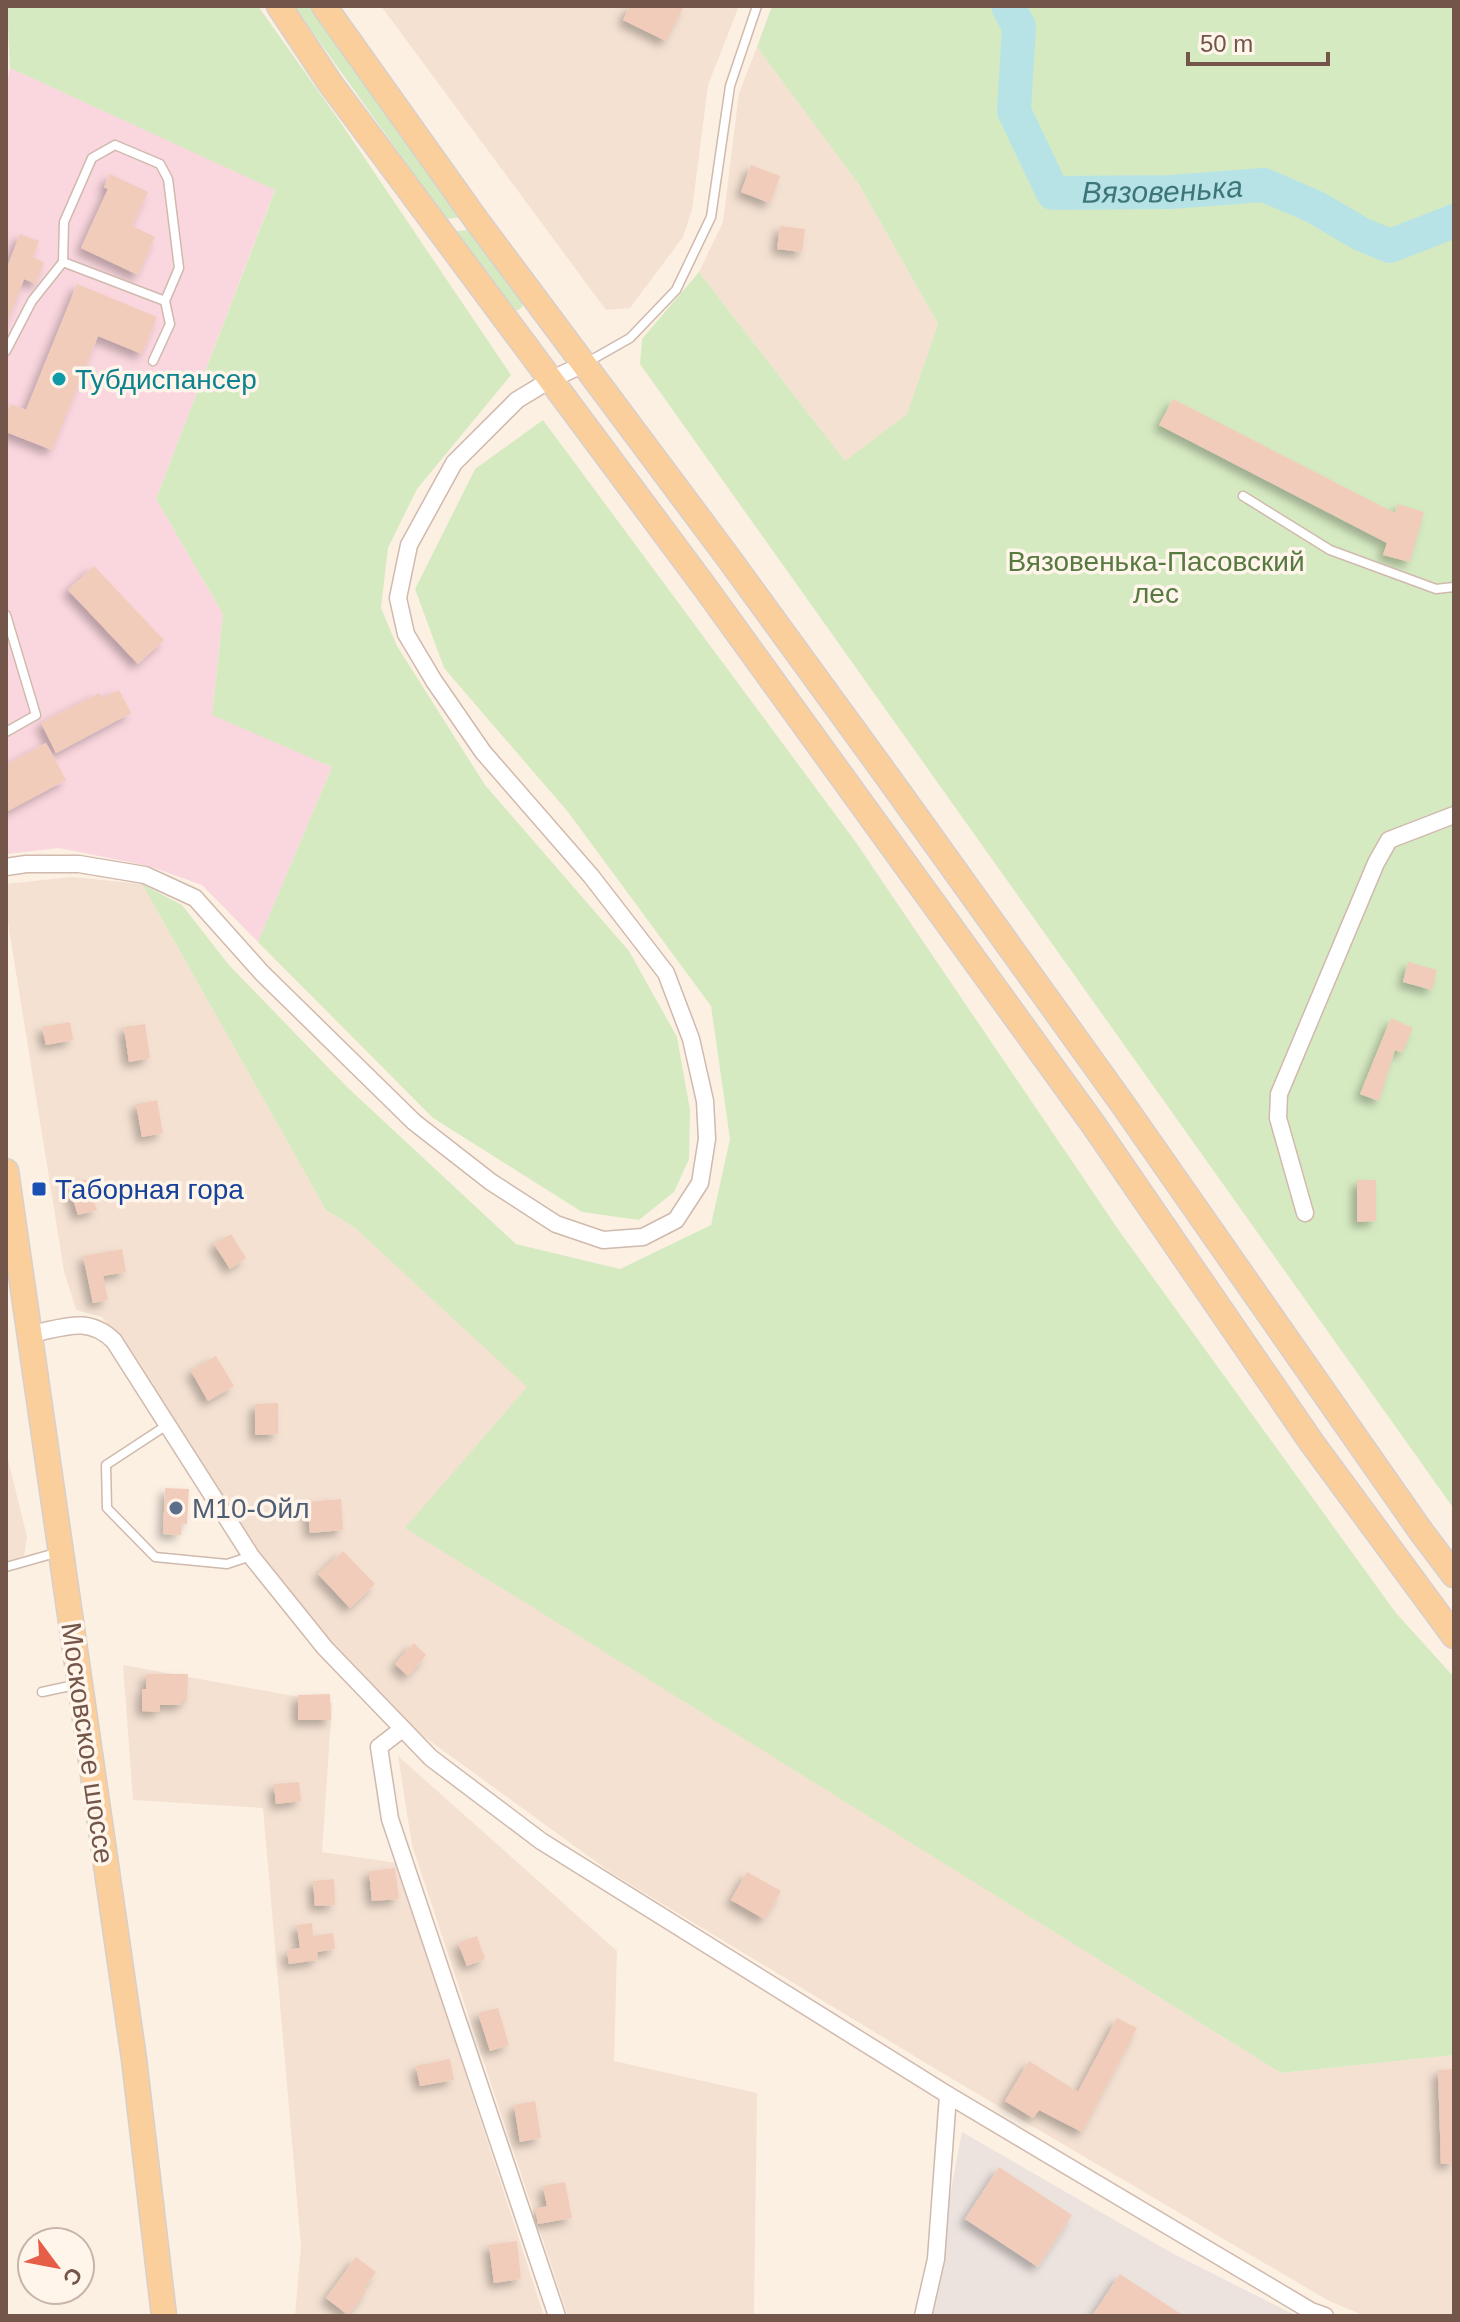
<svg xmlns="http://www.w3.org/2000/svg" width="1460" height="2322" font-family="Arial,sans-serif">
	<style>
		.residential { fill: #f4e1d2 }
		.industrial { fill: #ece3de }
		.medical { fill: #fad6de }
		.green { fill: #d6eac2 }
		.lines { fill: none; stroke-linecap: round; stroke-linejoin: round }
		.river { stroke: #b8e3e6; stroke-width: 34 }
		.building { fill: #f2ccbb; filter: url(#shadow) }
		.service-casing { stroke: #d0b9ad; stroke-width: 11 }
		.minor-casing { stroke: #d0b9ad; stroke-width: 19 }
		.primary-casing { stroke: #d8cfcc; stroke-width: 27 }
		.service { stroke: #fff; stroke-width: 8 }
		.minor { stroke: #fff; stroke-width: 16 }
		.primary { stroke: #fbcf9c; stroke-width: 24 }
		.culture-dot { fill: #0f9aa8; stroke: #fff5ea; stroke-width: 3 }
		.transit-dot { fill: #1a4fb4; stroke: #fff5ea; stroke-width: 3 }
		.service-dot { fill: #5c6f8a; stroke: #fff5ea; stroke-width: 3 }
		.labels { text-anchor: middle; stroke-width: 7; stroke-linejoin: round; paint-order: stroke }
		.culture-label { font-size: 28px; fill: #0d838f; stroke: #fff5ea; text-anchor: start }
		.park-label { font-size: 28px; fill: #577a41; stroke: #fff5ea }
		.transit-label { font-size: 28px; fill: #164399; stroke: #fff5ea; text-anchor: start }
		.service-label { font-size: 28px; fill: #4e5e75; stroke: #fff5ea; text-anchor: start }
		.street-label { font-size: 28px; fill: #745549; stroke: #fff5ea }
		.water-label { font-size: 30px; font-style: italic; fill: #3d767a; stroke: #fff5ea }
	</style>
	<defs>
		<filter id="shadow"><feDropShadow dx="-5.5" dy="5.5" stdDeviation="4" flood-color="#0004"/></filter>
	</defs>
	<rect width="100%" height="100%" fill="#fcf0e3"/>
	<!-- residential -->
	<g class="residential">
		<path d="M381,6H739L708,85L692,210L683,237L630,308L606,310Z"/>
		<path d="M757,47L860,186L938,324L907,415L845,461L699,272L723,222L739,93Z"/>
		<path d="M72,877L142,884L326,1210L355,1228L528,1387L406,1528L1281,2073L1454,2055V2316H1365L1329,2301L944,2074L613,1874L412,1728L331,1642L257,1552L102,1317L76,1310L64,1271L6,910V884Z"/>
		<path d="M6,1451L27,1537L24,1556L6,1561Z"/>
		<path d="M123,1665L332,1703L322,1852L397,1863L544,2316H295L301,2246L263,1808L133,1800Z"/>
		<path d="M398,1756L617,1951L614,2061L757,2093L754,2316H568L412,1845Z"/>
	</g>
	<!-- industrial -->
	<path class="industrial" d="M962,2132L1170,2252L1297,2316H927Z"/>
	<!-- medical -->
	<path class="medical" d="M10,68L275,189L156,499L223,614L212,714L332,767L258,942L202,885L149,866L59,848L6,854V87Z"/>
	<!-- green -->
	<g class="green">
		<path d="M7,6H258L341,123L511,375L417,489L388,548L381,608L397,646L485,785L629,951L677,1037L690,1110L689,1159L674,1192L639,1220L582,1212L433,1118L258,942L332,767L212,715L223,614L156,499L275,190L10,68Z"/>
		<path d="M294,6H312L462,217L446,219Z"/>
		<path d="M772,6H1454V1509L640,364L642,339L699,272L845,461L907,414L938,324L860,186L757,47Z"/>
		<path d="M471,230L525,303L519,310H514L456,231Z"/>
		<path d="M543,420L855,841L1120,1232L1396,1613L1454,1677V2055L1281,2073L405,1528L527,1387L355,1228L326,1210L142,884L182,905L229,965L347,1087L516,1244L620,1269L711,1225L730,1139L711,1006L568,812L444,668L415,589L475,469Z"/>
	</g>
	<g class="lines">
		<!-- river -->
		<path class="river" id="s1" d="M1008,6L1019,27L1014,111L1053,193L1170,192L1264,185L1315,207L1361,234L1390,246L1454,221"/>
	</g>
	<!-- building -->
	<g class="building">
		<path d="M630,6H684L666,41L623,20Z"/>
		<path d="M751,165L780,176L770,203L741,192Z"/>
		<path d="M110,174L148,192L132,226L155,237L138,275L81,248L108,189L104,187Z"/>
		<path d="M780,226L805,229L802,252L777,249Z"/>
		<path d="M20,234L39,241L33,257L44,262L36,284L24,279L7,324L6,270Z"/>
		<path d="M77,284L157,317L142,354L98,336L52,450L6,432V417L11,404L26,410Z"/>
		<path d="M1173,399L1395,513L1398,504L1424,512L1410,562L1383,555L1387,543L1159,425Z"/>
		<path d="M94,566L164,640L138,664L68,590Z"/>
		<path d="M119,690L131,713L56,753L41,723L99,693L102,698Z"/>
		<path d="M46,743L66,780L6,812V765Z"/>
		<path d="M1408,962L1437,970L1432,990L1403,982Z"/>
		<path d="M1391,1018L1413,1028L1402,1053L1395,1050L1379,1101L1360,1094Z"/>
		<path d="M70,1022L73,1040L46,1045L42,1027Z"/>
		<path d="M145,1024L150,1058L129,1062L124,1027Z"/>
		<path d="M157,1100L163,1133L142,1137L136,1104Z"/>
		<path d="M87,1179L97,1210L78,1215L68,1185Z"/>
		<path d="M1357,1180H1376V1221L1357,1222Z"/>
		<path d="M231,1234L246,1258L230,1269L214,1244Z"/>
		<path d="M122,1249L126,1272L103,1276L108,1300L93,1303L83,1256Z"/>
		<path d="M216,1356L234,1386L208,1401L191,1371Z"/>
		<path d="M278,1403V1434L255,1435V1404Z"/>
		<path d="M165,1488L189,1489L187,1524L181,1523V1535L163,1534Z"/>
		<path d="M341,1499L343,1530L310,1533L307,1502Z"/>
		<path d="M343,1551L375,1584L350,1608L318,1574Z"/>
		<path d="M414,1643L426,1655L408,1676L395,1664Z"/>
		<path d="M146,1674H188L187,1701H182V1705H160V1712L142,1711V1689H146Z"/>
		<path d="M330,1694L331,1720H298V1695Z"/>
		<path d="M299,1782L301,1801L276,1804L274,1784Z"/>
		<path d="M395,1868L399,1899L372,1901L369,1871Z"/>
		<path d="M747,1872L781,1891L764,1919L731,1900Z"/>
		<path d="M334,1879L335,1905L315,1906L313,1881Z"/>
		<path d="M312,1923L313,1936L333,1933L335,1949L317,1952L318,1960L289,1964L287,1950L300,1948L297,1925Z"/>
		<path d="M477,1936L485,1959L467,1966L458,1943Z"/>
		<path d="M498,2008L509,2045L490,2051L478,2013Z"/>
		<path d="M1117,2018L1137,2028L1082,2132L1039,2110L1033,2118L1005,2101L1029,2061L1078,2092Z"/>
		<path d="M450,2059L454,2080L420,2086L416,2066Z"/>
		<path d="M1454,2069V2163L1441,2164L1438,2070Z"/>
		<path d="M535,2101L541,2138L520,2142L514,2105Z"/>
		<path d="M999,2167L1072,2215L1038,2267L965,2219Z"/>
		<path d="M565,2182L572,2218L538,2224L535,2209L547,2206L543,2186Z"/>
		<path d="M517,2241L521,2279L494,2283L489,2245Z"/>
		<path d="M356,2257L376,2272L364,2288L367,2290L348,2315L326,2298Z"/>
		<path d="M1120,2274L1184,2316H1092Z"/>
	</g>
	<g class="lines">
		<!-- service casing -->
		<g class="service-casing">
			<g id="service">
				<path d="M6,351L32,301L63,262L64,222L92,158L115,145L160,164L168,179L179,268L165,301L63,262"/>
				<path d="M153,361L170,324L165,301"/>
				<path d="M586,363L630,338L676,290L711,217L730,86L757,6"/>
				<path d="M1243,496L1330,550L1436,589L1454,587"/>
				<path d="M6,615L36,715L6,732"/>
				<path d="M167,1425L106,1465L107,1508L155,1557L227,1564L251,1556"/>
				<path d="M6,1567L59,1552"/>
				<path d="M42,1692L79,1684"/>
			</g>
		</g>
		<!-- minor casing -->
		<g class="minor-casing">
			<g id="minor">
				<path d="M6,867L26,864H79L145,875L195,898L262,973L414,1122L491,1182L556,1224L603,1240L643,1237L676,1220L700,1183L707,1139L705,1101L691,1039L666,973L591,876L483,752L434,681L406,634L398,598L409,545L454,463L517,400L550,380L584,364"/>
				<path d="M1305,1213L1278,1118L1279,1094L1376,863L1389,840L1454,815"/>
				<path d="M31,1334C63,1328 88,1315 114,1341L251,1556L325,1648L431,1758L541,1841L948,2095L1311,2311L1325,2316"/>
				<path d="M401,1730L379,1747L390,1819L557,2316"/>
				<path d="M923,2316L936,2259L948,2095"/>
			</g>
		</g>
		<!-- primary casing -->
		<g class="primary-casing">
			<g id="primary">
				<path d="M279,6L330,83L704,586L1093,1124L1312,1443L1454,1636"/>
				<path d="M324,6L477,221L727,556L890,780L1124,1106L1420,1530L1454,1575"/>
				<path d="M6,1171L134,2059L164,2316"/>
			</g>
		</g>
		<!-- service -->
		<use href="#service" class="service"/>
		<!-- minor -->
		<use href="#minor" class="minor"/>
		<!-- primary -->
		<use href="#primary" class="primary"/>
	</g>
	<!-- markers -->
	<circle class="culture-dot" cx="59" cy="379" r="8"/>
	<rect class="transit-dot" x="31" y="1181" width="16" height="16" rx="4"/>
	<circle class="service-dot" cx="176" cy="1508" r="8"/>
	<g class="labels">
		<!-- culture labels -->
		<g class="culture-label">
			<text x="75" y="389">Тубдиспансер</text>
		</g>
		<!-- park labels -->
		<g class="park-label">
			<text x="1156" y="571">Вязовенька-Пасовский<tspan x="1156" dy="32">лес</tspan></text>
		</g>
		<!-- transit labels -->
		<g class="transit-label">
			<text x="55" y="1199">Таборная гора</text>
		</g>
		<!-- service labels -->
		<g class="service-label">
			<text x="192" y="1518">М10-Ойл</text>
		</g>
		<!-- street labels -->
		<g class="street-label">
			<text transform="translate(88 1743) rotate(82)" y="10">Московское шоссе</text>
		</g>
		<!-- water labels -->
		<g class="water-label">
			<text dy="10" stroke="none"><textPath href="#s1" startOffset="308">Вязовенька</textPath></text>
		</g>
	</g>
	<!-- border -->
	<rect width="1460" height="2322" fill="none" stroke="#745549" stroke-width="16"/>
	<!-- north arrow -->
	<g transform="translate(56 2266) rotate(122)"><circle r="38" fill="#fff5ea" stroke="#c7b5aa" stroke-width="2"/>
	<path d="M0-6L14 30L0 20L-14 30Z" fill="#e65d48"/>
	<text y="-12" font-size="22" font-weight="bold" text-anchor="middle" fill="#745549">С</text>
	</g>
	<!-- scale -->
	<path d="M1188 52v12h140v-12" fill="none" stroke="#745549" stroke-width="4"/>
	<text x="1200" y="52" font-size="24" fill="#745549" stroke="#fff5ea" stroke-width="6" paint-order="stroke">50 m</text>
</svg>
